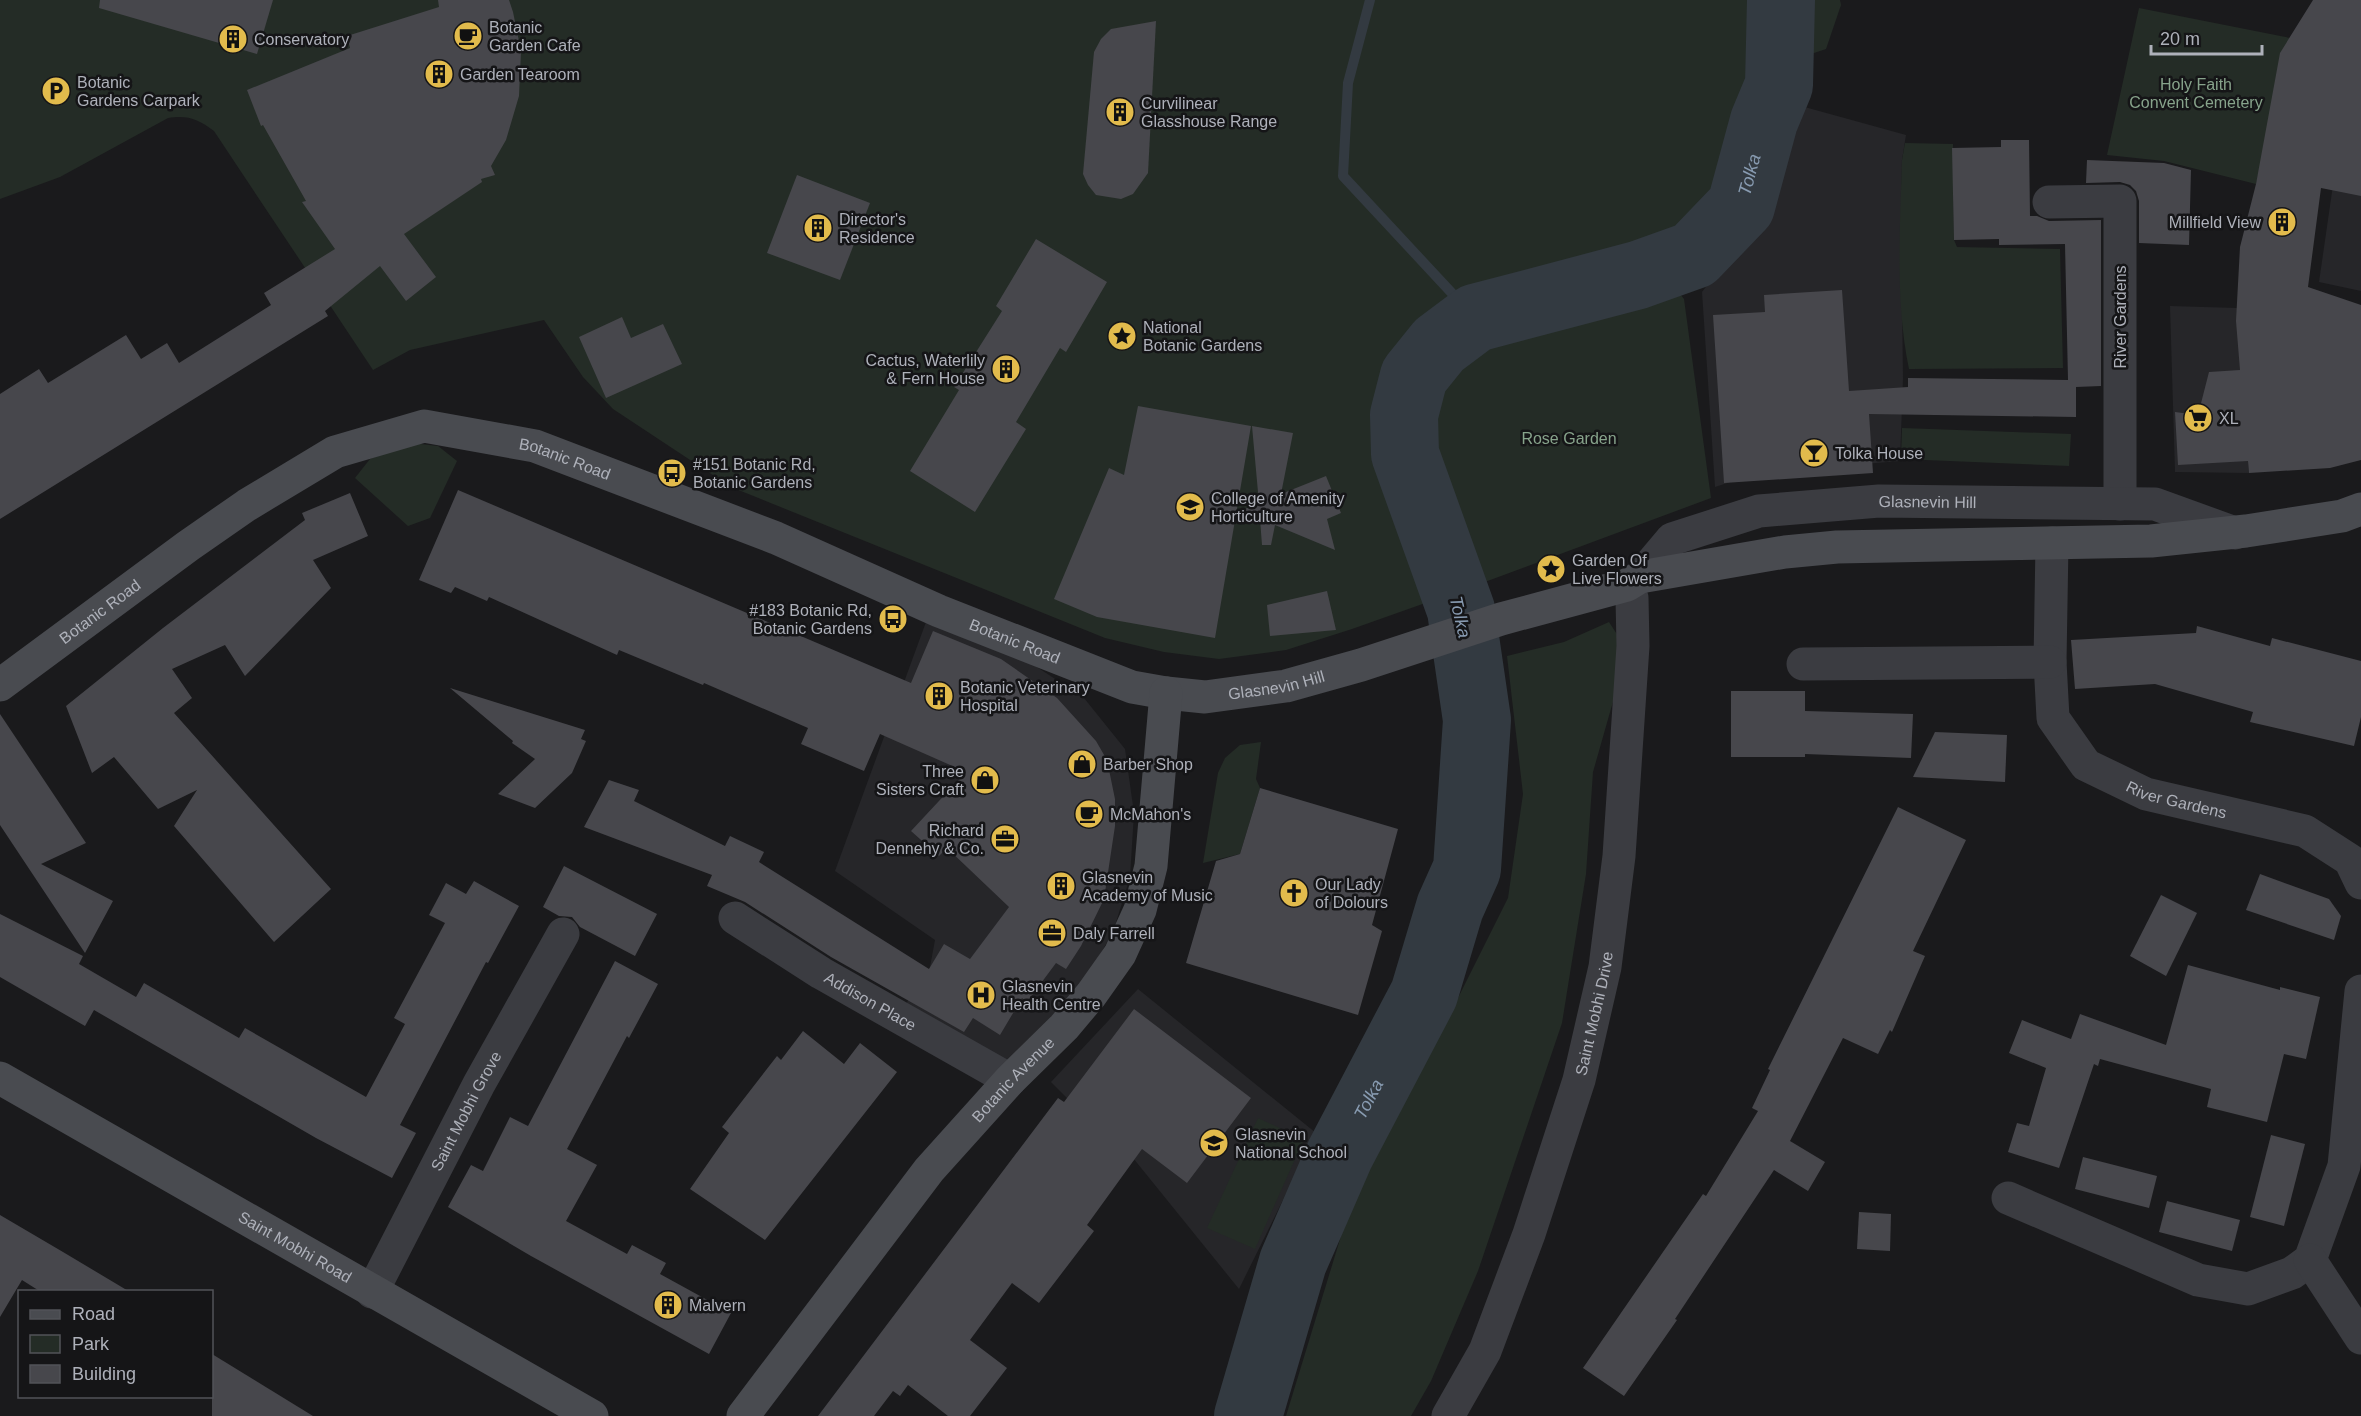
<svg xmlns="http://www.w3.org/2000/svg" width="2361" height="1416" font-family="Arial,sans-serif">
	<style>
		.built { fill: #262629 }
		.green { fill: #242c26 }
		.lines { fill: none; stroke-linecap: round; stroke-linejoin: round }
		.stream { stroke: #333a41; stroke-width: 10 }
		.river { stroke: #333a41; stroke-width: 68 }
		.building { fill: #47474c }
		.street { stroke: #3b3c41; stroke-width: 33 }
		.secondary { stroke: #494b50; stroke-width: 33 }
		.labels { text-anchor: middle; stroke-width: 5; stroke-linejoin: round; paint-order: stroke }
		.poi-label { font-size: 16px; fill: #aeb1ba; stroke: #151517; text-anchor: start }
		.park-label { font-size: 16px; fill: #87a38b; stroke: #151517 }
		.street-label { font-size: 16px; fill: #aeb1ba; stroke: #151517 }
		.water-label { font-size: 18px; font-style: italic; fill: #889bb1; stroke: #151517 }
	</style>
	<rect width="100%" height="100%" fill="#1a1a1c"/>
	<!-- built -->
	<g class="built">
		<path d="M1801,106L1906,135L1902,160L1901,226L1903,378L1900,461L1758,473L1715,487L1702,292L1755,222Z"/>
		<path d="M2333,185L2361,192V291L2319,282Z"/>
		<path d="M2170,306L2237,308L2249,473L2175,472Z"/>
		<path d="M926,622L1014,652L1084,698L1125,749L1134,813L1130,877L1113,932L1078,993L1003,1070L900,1013L930,967L935,940L835,871Z"/>
		<path d="M1138,989L1316,1133L1239,1289L1129,1153L1094,1125L1051,1082Z"/>
	</g>
	<!-- green -->
	<g class="green">
		<path d="M0,0H1757L1753,93L1739,168L1653,261L1684,299L1711,498L1493,579L1352,629L1286,650L1219,659L1164,652L1105,638L731,487L613,409L583,377L544,320L410,350L373,370L214,131C198,119 188,115 168,118L60,177L0,199Z"/>
		<path d="M1802,0H1840L1841,5L1826,49L1796,59Z"/>
		<path d="M2139,8L2290,38L2256,184L2164,161L2107,155Z"/>
		<path d="M1905,143L1953,144L1954,240L1957,247L2060,249L2063,368L1909,369C1895,301 1900,229 1902,160Z"/>
		<path d="M1902,428L2071,434L2069,466L1901,459Z"/>
		<path d="M412,443L438,446L457,461L430,518L408,526L355,478L370,459Z"/>
		<path d="M1609,622L1622,642L1620,677L1593,772L1586,874L1562,1023L1478,1271L1431,1381L1411,1416H1286L1363,1164L1450,1014L1508,898L1523,794L1507,656L1564,642Z"/>
		<path d="M1261,742L1256,779L1260,788L1240,854L1203,863L1218,773L1225,758L1240,745Z"/>
		<path d="M1258,1118L1304,1139L1255,1249L1207,1228Z"/>
	</g>
	<g class="lines">
		<!-- stream -->
		<path class="stream" d="M1370,0L1348,83L1343,176L1475,318"/>
		<!-- river -->
		<path class="river" id="s1" d="M1248,1416L1293,1262L1340,1154L1424,994L1450,907L1467,869L1477,720L1461,610L1405,454L1404,415L1414,376L1439,345L1475,318L1638,275L1694,255L1741,206L1764,121L1779,85L1781,0"/>
	</g>
	<!-- building -->
	<g class="building">
		<path d="M100,0H273L257,54L99,8Z"/>
		<path d="M438,0H509L513,12L521,51L519,96L506,140L491,166L495,175L481,179L482,182L404,234L436,277L406,301L380,266L325,311L328,316L0,519V394L39,369L48,383L126,335L141,359L167,343L179,363L271,305L264,293L335,249L302,202L306,201L263,125L261,126L247,90L350,48L347,36L439,7Z"/>
		<path d="M2313,0H2361V196L2321,188L2308,287L2361,305V460L2330,468L2249,473L2248,461L2178,465L2175,412L2198,415L2209,372L2240,370L2236,321L2240,247L2256,184L2280,53Z"/>
		<path d="M1156,21L1148,173L1133,194L1121,199L1096,195L1088,185L1083,174L1094,52L1101,39L1111,29Z"/>
		<path d="M2001,140H2029L2030,216H2037L2049,221L2101,220V386L2076,387V417L1869,414L1873,473L1724,483L1713,315L1765,312L1764,295L1842,290L1849,391L1908,387V378L2068,380L2065,244L1999,245V239L1954,240L1952,148L2001,147Z"/>
		<path d="M2087,160L2164,163L2191,170L2189,245L2139,243V201L2136,191L2130,185L2120,182L2086,183Z"/>
		<path d="M797,175L870,203L840,280L767,253Z"/>
		<path d="M1036,239L1107,282L1066,352L1060,348L1016,422L1026,429L975,512L910,471L959,390L954,387L1002,311L996,306Z"/>
		<path d="M622,317L631,338L663,324L682,364L606,398L579,337Z"/>
		<path d="M1138,406L1251,426L1215,638L1097,617L1054,599L1109,468L1124,475Z"/>
		<path d="M1252,426L1293,433L1281,494L1326,476L1341,513L1327,519L1335,550L1275,525L1271,545H1262L1260,519L1240,511L1259,503Z"/>
		<path d="M458,490L911,683L933,631L1001,659L1057,698L1096,741L1107,760L1115,799V826L1104,899L1081,946L1066,969L1056,963L1027,1002L1022,998L1000,1035L973,1018L964,1032L831,957L745,902L707,886L712,875L584,827L609,780L639,790L634,801L725,846L730,836L764,852L759,862L929,969L944,944L970,959L1009,907L947,848L939,856L911,831L966,772L880,734L864,771L801,744L808,728L704,683L703,685L619,650L617,655L489,597L487,601L455,587L451,593L419,580Z"/>
		<path d="M350,493L368,536L313,560L331,588L245,676L225,645L172,669L192,698L174,713L331,889L274,942L174,826L197,790L158,809L114,757L92,773L66,706L163,628L305,520L302,513Z"/>
		<path d="M1327,591L1336,630L1270,636L1267,605Z"/>
		<path d="M2197,626L2270,646L2272,638L2361,661V717L2354,746L2250,722L2253,712L2155,684L2075,689L2071,640L2196,633Z"/>
		<path d="M450,688L585,730L581,739L586,741L572,773L535,808L498,794L535,759L512,743L513,741Z"/>
		<path d="M1731,691H1805V711L1913,714L1911,758L1805,754V757H1731Z"/>
		<path d="M0,714L86,843L41,864L113,901L85,953L0,825Z"/>
		<path d="M1935,732L2007,735L2005,782L1913,777Z"/>
		<path d="M1260,788L1398,829L1372,925L1382,931L1358,1015L1186,963L1216,861L1240,854Z"/>
		<path d="M1898,807L1966,840L1913,951L1925,956L1892,1032L1890,1030L1878,1054L1843,1038L1790,1141L1825,1162L1808,1191L1774,1170L1675,1319L1677,1320L1624,1396L1583,1368L1703,1194L1706,1196L1758,1111L1752,1108L1770,1070L1768,1069Z"/>
		<path d="M564,866L657,914L635,956L580,927L572,917L559,916L543,907Z"/>
		<path d="M2260,874L2329,899L2341,916L2334,940L2246,910Z"/>
		<path d="M474,881L519,906L488,963L486,962L400,1125L416,1133L392,1178L316,1138L94,1010L85,1026L0,977V914L83,956L79,964L136,997L144,983L239,1038L245,1028L366,1097L405,1024L394,1018L445,923L429,915L446,883L466,894Z"/>
		<path d="M2161,895L2197,913L2166,976L2130,956Z"/>
		<path d="M615,961L658,984L629,1038L627,1036L567,1149L597,1165L566,1221L627,1254L632,1245L666,1263L660,1274L731,1313L709,1354L531,1256L448,1207L471,1165L483,1171L510,1117L528,1126Z"/>
		<path d="M2188,965L2280,990V987L2320,997L2306,1059L2284,1054L2267,1122L2207,1107L2211,1089L2100,1059L2098,1066L2094,1064L2059,1168L2008,1152L2017,1123L2029,1126L2046,1068L2009,1053L2022,1020L2071,1039L2080,1014L2166,1045Z"/>
		<path d="M1134,1009L1251,1098L1187,1183L1142,1149L1087,1225L1094,1231L1039,1303L1012,1283L970,1340L1007,1368L970,1416H948L908,1385L900,1396L893,1391L874,1416H818L1058,1098L1064,1102Z"/>
		<path d="M803,1031L844,1064L860,1043L897,1072L765,1240L690,1189L729,1133L722,1127L777,1056L781,1060Z"/>
		<path d="M2271,1135L2305,1144L2284,1226L2250,1217Z"/>
		<path d="M2083,1157L2157,1176L2149,1208L2075,1189Z"/>
		<path d="M2167,1201L2240,1220L2232,1251L2159,1232Z"/>
		<path d="M1859,1212L1891,1214L1890,1251L1857,1249Z"/>
		<path d="M0,1215L63,1252L130,1292H41L22,1280L0,1317Z"/>
		<path d="M212,1354L256,1381L313,1416H212Z"/>
	</g>
	<g class="lines">
		<!-- street -->
		<g class="street">
			<path d="M2049,202L2120,201V504"/>
			<path id="s2" d="M2052,543L2050,662L2053,718L2086,765L2146,794L2305,831L2350,860L2361,883"/>
			<path id="s3" d="M1640,577L1672,539L1759,511L1879,501L2155,504L2235,533"/>
			<path d="M1803,664L2050,662"/>
			<path id="s4" d="M735,918L821,973L1010,1080"/>
			<path d="M2008,1198L2198,1280L2248,1289L2292,1273L2310,1260L2344,1166L2361,991"/>
			<path d="M2310,1260L2361,1338"/>
			<path id="s5" d="M372,1292L479,1084L563,934"/>
			<path id="s6" d="M1448,1416L1485,1351L1529,1234L1579,1080L1605,967L1619,856L1633,646L1632,598L1627,585"/>
		</g>
		<!-- secondary -->
		<g class="secondary">
			<path id="s7" d="M0,685L188,546L247,505L335,452L424,426L535,446L776,538L939,611L1132,687L1166,693L1205,697L1286,686L1361,665L1501,619L1627,585L1640,577L1785,552L1837,547L2151,541L2246,531L2342,516L2361,509"/>
			<path id="s8" d="M0,1078L592,1416"/>
			<path id="s9" d="M743,1416L929,1170L1010,1080L1064,1027L1091,995L1120,954L1140,910L1151,866L1166,693"/>
		</g>
	</g>
	<!-- icons -->
	<defs>
		<g id="cafe-disc" transform="scale(1.5)"><circle r="9.5" fill="#e2bb4c" stroke="#151517"/><path d="M-5.5-4.5H6V0H3Q3 3.5 0 3.5H-2.5Q-5.5 3.5-5.5 0ZM3-3.2v2h1.7v-2ZM-6 4.5H4V6H-6Z" fill="#111"/></g>
		<g id="building-disc" transform="scale(1.5)"><circle r="9.5" fill="#e2bb4c" stroke="#151517"/><path d="M-4-6H4V6H1V3H-1V6H-4ZM-2.5-4.3h1.7v1.8h-1.7ZM.8-4.3h1.7v1.8H.8ZM-2.5-1h1.7V.8h-1.7ZM.8-1h1.7V.8H.8Z" fill="#111"/></g>
		<g id="parking-disc" transform="scale(1.5)"><circle r="9.5" fill="#e2bb4c" stroke="#151517"/><path d="M-3.5-5.5H1a3.5 3.5 0 0 1 0 7H-1V5.5H-3.5ZM-1-3.4V-.6H.8a1.4 1.4 0 0 0 0-2.8Z" fill="#111"/></g>
		<g id="sight-disc" transform="scale(1.5)"><circle r="9.5" fill="#e2bb4c" stroke="#151517"/><path d="M0-6L1.8-2.2L6-1.7L2.9 1.2L3.7 5.4L0 3.3L-3.7 5.4L-2.9 1.2L-6-1.7L-1.8-2.2Z" fill="#111"/></g>
		<g id="supermarket-disc" transform="scale(1.5)"><circle r="9.5" fill="#e2bb4c" stroke="#151517"/><path d="M-6-5.5h2.5l.6 2H6L4.5 2H-2.5L-4.4-4H-6ZM-1.5 3.2a1.3 1.3 0 1 0 .1 0ZM3 3.2a1.3 1.3 0 1 0 .1 0Z" fill="#111"/></g>
		<g id="bar-disc" transform="scale(1.5)"><circle r="9.5" fill="#e2bb4c" stroke="#151517"/><path d="M-6-5H6L.8 .8V4.5H3.5V6h-7V4.5H-.8V.8Z" fill="#111"/></g>
		<g id="bus-disc" transform="scale(1.5)"><circle r="9.5" fill="#e2bb4c" stroke="#151517"/><path d="M-5-6H5V4H4V6H2V4H-2V6H-4V4H-5ZM-3.5-4V0h7V-4ZM-3.5 1.2v1.5H-2V1.2ZM2 1.2v1.5H3.5V1.2Z" fill="#111"/></g>
		<g id="university-disc" transform="scale(1.5)"><circle r="9.5" fill="#e2bb4c" stroke="#151517"/><path d="M0-5L7-2L0 1L-7-2ZM-4 1L0 2.5L4 1V4Q0 6-4 4Z" fill="#111"/></g>
		<g id="shop-disc" transform="scale(1.5)"><circle r="9.5" fill="#e2bb4c" stroke="#151517"/><path d="M-5-2.5h2.3a2.7 3.5 0 0 1 5.4 0H5L5.5 6h-11ZM-1.5-2.5h3a1.5 2.3 0 0 0-3 0Z" fill="#111"/></g>
		<g id="office-disc" transform="scale(1.5)"><circle r="9.5" fill="#e2bb4c" stroke="#151517"/><path d="M-6-3h4V-5.5h4V-3h4V5H-6ZM-1-4.5V-3h2v-1.5ZM-6 0V1H6V0Z" fill="#111"/></g>
		<g id="church-disc" transform="scale(1.5)"><circle r="9.5" fill="#e2bb4c" stroke="#151517"/><path d="M-1.2-6h2.4v3.5h3.3v2.4h-3.3V6h-2.4V-.1h-3.3v-2.4h3.3Z" fill="#111"/></g>
		<g id="hospital-disc" transform="scale(1.5)"><circle r="9.5" fill="#e2bb4c" stroke="#151517"/><path d="M-5-5h3v3.5h4V-5h3V5h-3V1.5h-4V5h-3Z" fill="#111"/></g>
		<g id="school-disc" transform="scale(1.5)"><circle r="9.5" fill="#e2bb4c" stroke="#151517"/><path d="M0-5L7-2L0 1L-7-2ZM-4 1L0 2.5L4 1V4Q0 6-4 4Z" fill="#111"/></g>
	</defs>
	<g fill-rule="evenodd">
		<use href="#cafe-disc" x="468" y="36"/>
		<use href="#building-disc" x="233" y="39"/>
		<use href="#building-disc" x="439" y="74"/>
		<use href="#parking-disc" x="56" y="91"/>
		<use href="#building-disc" x="1120" y="112"/>
		<use href="#building-disc" x="2282" y="222"/>
		<use href="#building-disc" x="818" y="228"/>
		<use href="#sight-disc" x="1122" y="336"/>
		<use href="#building-disc" x="1006" y="369"/>
		<use href="#supermarket-disc" x="2198" y="418"/>
		<use href="#bar-disc" x="1814" y="453"/>
		<use href="#bus-disc" x="672" y="473"/>
		<use href="#university-disc" x="1190" y="507"/>
		<use href="#sight-disc" x="1551" y="569"/>
		<use href="#bus-disc" x="893" y="619"/>
		<use href="#building-disc" x="939" y="696"/>
		<use href="#shop-disc" x="1082" y="764"/>
		<use href="#shop-disc" x="985" y="780"/>
		<use href="#cafe-disc" x="1089" y="814"/>
		<use href="#office-disc" x="1005" y="839"/>
		<use href="#building-disc" x="1061" y="886"/>
		<use href="#church-disc" x="1294" y="893"/>
		<use href="#office-disc" x="1052" y="933"/>
		<use href="#hospital-disc" x="981" y="995"/>
		<use href="#school-disc" x="1214" y="1143"/>
		<use href="#building-disc" x="668" y="1305"/>
	</g>
	<g class="labels">
		<!-- poi labels -->
		<g class="poi-label">
			<text x="489" y="33">Botanic<tspan x="489" dy="18">Garden Cafe</tspan></text>
			<text x="254" y="45">Conservatory</text>
			<text x="460" y="80">Garden Tearoom</text>
			<text x="77" y="88">Botanic<tspan x="77" dy="18">Gardens Carpark</tspan></text>
			<text x="1141" y="109">Curvilinear<tspan x="1141" dy="18">Glasshouse Range</tspan></text>
			<text x="839" y="225">Director's<tspan x="839" dy="18">Residence</tspan></text>
			<text x="2261" y="228" text-anchor="end">Millfield View</text>
			<text x="1143" y="333">National<tspan x="1143" dy="18">Botanic Gardens</tspan></text>
			<text x="985" y="366" text-anchor="end">Cactus, Waterlily<tspan x="985" dy="18">&amp; Fern House</tspan></text>
			<text x="2219" y="424">XL</text>
			<text x="1835" y="459">Tolka House</text>
			<text x="693" y="470">#151 Botanic Rd,<tspan x="693" dy="18">Botanic Gardens</tspan></text>
			<text x="1211" y="504">College of Amenity<tspan x="1211" dy="18">Horticulture</tspan></text>
			<text x="1572" y="566">Garden Of<tspan x="1572" dy="18">Live Flowers</tspan></text>
			<text x="872" y="616" text-anchor="end">#183 Botanic Rd,<tspan x="872" dy="18">Botanic Gardens</tspan></text>
			<text x="960" y="693">Botanic Veterinary<tspan x="960" dy="18">Hospital</tspan></text>
			<text x="1103" y="770">Barber Shop</text>
			<text x="964" y="777" text-anchor="end">Three<tspan x="964" dy="18">Sisters Craft</tspan></text>
			<text x="1110" y="820">McMahon's</text>
			<text x="984" y="836" text-anchor="end">Richard<tspan x="984" dy="18">Dennehy &amp; Co.</tspan></text>
			<text x="1082" y="883">Glasnevin<tspan x="1082" dy="18">Academy of Music</tspan></text>
			<text x="1315" y="890">Our Lady<tspan x="1315" dy="18">of Dolours</tspan></text>
			<text x="1073" y="939">Daly Farrell</text>
			<text x="1002" y="992">Glasnevin<tspan x="1002" dy="18">Health Centre</tspan></text>
			<text x="1235" y="1140">Glasnevin<tspan x="1235" dy="18">National School</tspan></text>
			<text x="689" y="1311">Malvern</text>
		</g>
		<!-- park labels -->
		<g class="park-label">
			<text x="2196" y="90">Holy Faith<tspan x="2196" dy="18">Convent Cemetery</tspan></text>
			<text x="1569" y="444">Rose Garden</text>
		</g>
		<!-- street labels -->
		<g class="street-label">
			<text transform="translate(2120 317) rotate(-90)" y="6">River Gardens</text>
			<text dy="6" stroke="none"><textPath href="#s7" startOffset="646">Botanic Road</textPath></text>
			<text dy="6" stroke="none"><textPath href="#s3" startOffset="310">Glasnevin Hill</textPath></text>
			<text dy="6" stroke="none"><textPath href="#s7" startOffset="124">Botanic Road</textPath></text>
			<text dy="6" stroke="none"><textPath href="#s7" startOffset="1132">Botanic Road</textPath></text>
			<text dy="6" stroke="none"><textPath href="#s7" startOffset="1404">Glasnevin Hill</textPath></text>
			<text dy="6" stroke="none"><textPath href="#s2" startOffset="330">River Gardens</textPath></text>
			<text dy="6" stroke="none"><textPath href="#s4" startOffset="159">Addison Place</textPath></text>
			<text dy="6" stroke="none"><textPath href="#s6" startOffset="430">Saint Mobhi Drive</textPath></text>
			<text dy="6" stroke="none"><textPath href="#s9" startOffset="432">Botanic Avenue</textPath></text>
			<text dy="6" stroke="none"><textPath href="#s5" startOffset="204">Saint Mobhi Grove</textPath></text>
			<text dy="6" stroke="none"><textPath href="#s8" startOffset="340">Saint Mobhi Road</textPath></text>
		</g>
		<!-- water labels -->
		<g class="water-label">
			<text dy="6" stroke="none"><textPath href="#s1" startOffset="1510">Tolka</textPath></text>
			<text transform="translate(1460 617) rotate(77)" y="6">Tolka</text>
			<text dy="6" stroke="none"><textPath href="#s1" startOffset="340">Tolka</textPath></text>
		</g>
	</g>
	<!-- legend -->
	<rect x="18" y="1290" width="195" height="108" fill="#151517" stroke="#525358" stroke-width="1.5"/>
	<rect x="30" y="1310" width="30" height="9" fill="#494b50" stroke="#525358" stroke-width="1.5"/>
	<text x="72" y="1320" font-size="18" fill="#aeb1ba">Road</text>
	<rect x="30" y="1335" width="30" height="18" fill="#242c26" stroke="#525358" stroke-width="1.5"/>
	<text x="72" y="1350" font-size="18" fill="#aeb1ba">Park</text>
	<rect x="30" y="1365" width="30" height="18" fill="#47474c" stroke="#525358" stroke-width="1.5"/>
	<text x="72" y="1380" font-size="18" fill="#aeb1ba">Building</text>
	<!-- scale -->
	<path d="M2151 45v9h111v-9" fill="none" stroke="#aeb1ba" stroke-width="3"/>
	<text x="2160" y="45" font-size="18" fill="#aeb1ba" stroke="#151517" stroke-width="4.5" paint-order="stroke">20 m</text>
</svg>
